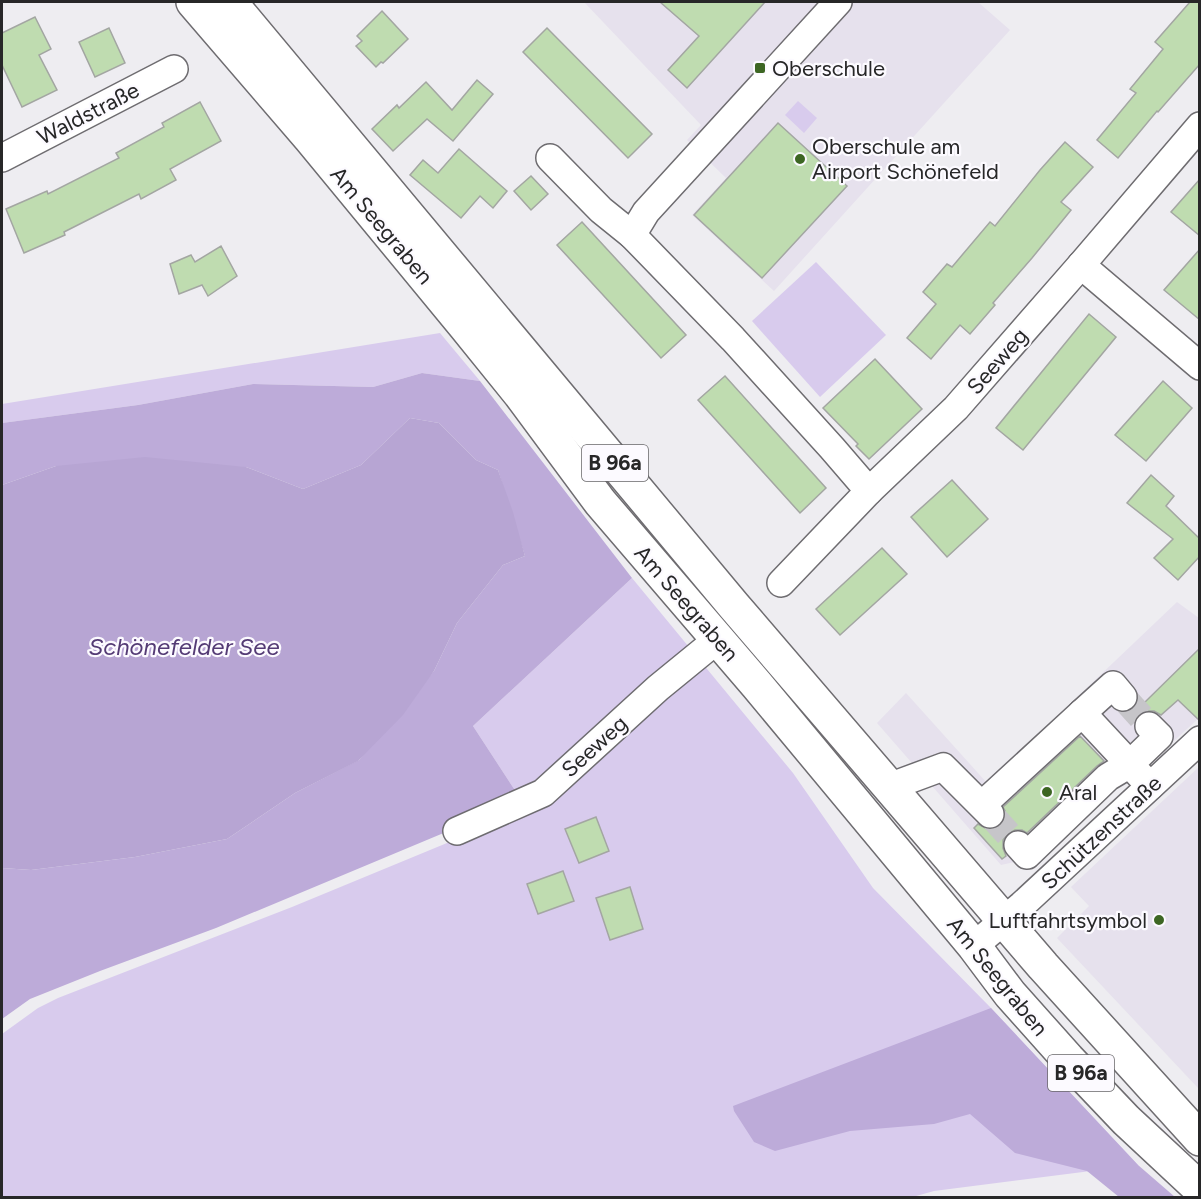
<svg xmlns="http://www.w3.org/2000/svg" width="1201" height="1199" font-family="Figtree,sans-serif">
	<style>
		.built { fill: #e6e1ed }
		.green { fill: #d8cbed }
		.forest { fill: #bdabd9 }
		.water { fill: #b7a5d3 }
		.building { fill: #bfdcb0; stroke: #a3a6a2; stroke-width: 1.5 }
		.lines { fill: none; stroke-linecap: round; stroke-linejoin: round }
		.minor-tunnel { stroke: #c6c5c9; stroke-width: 27; stroke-dasharray: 27 14; stroke-linecap: butt }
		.minor-casing { stroke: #6e6c70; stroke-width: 30 }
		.major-casing { stroke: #6e6c70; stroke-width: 36 }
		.minor { stroke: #fff; stroke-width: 27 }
		.major { stroke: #fff; stroke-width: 33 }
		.poi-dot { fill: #3d6623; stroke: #fcfaff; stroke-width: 2 }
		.labels { text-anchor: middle; stroke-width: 4.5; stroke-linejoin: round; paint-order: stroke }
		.shield { fill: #fcfaff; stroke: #676668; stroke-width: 1.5 }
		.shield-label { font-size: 21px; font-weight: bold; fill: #272728 }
		.poi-label { font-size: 22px; fill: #272728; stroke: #fcfaff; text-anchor: start }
		.street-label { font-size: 22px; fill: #272728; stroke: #fcfaff }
		.water-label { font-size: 24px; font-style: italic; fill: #543b75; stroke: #fcfaff }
	</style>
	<rect width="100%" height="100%" fill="#eeedf1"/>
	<!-- built -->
	<g class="built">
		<path d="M584,2H978L1010,30L774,291L692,215L726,178L687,140L701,125Z"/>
		<path d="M1177,602L1199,618V718L1166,748L1106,788L1032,858L1001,865L877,723L906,693L987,783Z"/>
		<path d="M1199,767V1089L1057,938L1089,906L1071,887Z"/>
	</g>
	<!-- green -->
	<g class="green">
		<path d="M798,101L817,118L804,133L785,115Z"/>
		<path d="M816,262L886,335L820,397L752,321Z"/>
		<path d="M440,333L480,381L422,373L373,387L253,384L138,405L2,423V404Z"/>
		<path d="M632,578L793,773L873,888L991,1008L1138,1165L934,1191L909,1198H2V1034L38,1008L58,998L292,907L447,843L518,795L473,726Z"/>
	</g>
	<!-- forest -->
	<g class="forest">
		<path d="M422,373L480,381L632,578L473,726L518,795L446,832L216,928L100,971L30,999L2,1019V868L31,870L135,857L227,839L295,793L359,760L434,671L457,623L503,565L525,556L498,470L476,460L439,423L410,418L361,465L303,489L246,467L56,466L2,485V423L138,405L253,384L373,387Z"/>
		<path d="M991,1008L1138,1165L1175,1197H1119L1087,1171L1015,1153L970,1114L934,1124L850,1131L775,1151L754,1142L734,1111L733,1106Z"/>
	</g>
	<!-- water -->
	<path class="water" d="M410,418L439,423L476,460L498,470L513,512L525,556L503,565L457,623L434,671L403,715L358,761L295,793L227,839L135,857L31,870L2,868V485L56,466L145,457L246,467L303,489L361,465Z"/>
	<!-- building -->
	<g class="building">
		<path d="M660,2H765L687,88L668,70L699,36Z"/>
		<path d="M1190,2H1200V64L1158,112L1157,111L1118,158L1097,140L1136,93L1130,89L1163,49L1155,42Z"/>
		<path d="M382,11L408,39L383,63L381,62L376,67L356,46L362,41L357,36Z"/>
		<path d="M35,17L51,49L39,55L57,90L22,107L2,65V33Z"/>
		<path d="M109,28L125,63L95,77L79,42Z"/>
		<path d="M547,28L652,134L628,158L523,52Z"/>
		<path d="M477,80L493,94L453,141L427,119L393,151L372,129L397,105L399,108L426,82L452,110Z"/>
		<path d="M200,102L221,141L170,169L176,180L141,199L139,194L64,232L65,235L24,253L6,209L47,191L48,194L119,158L116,153L164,127L162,123Z"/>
		<path d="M778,123L847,186L762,278L694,215Z"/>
		<path d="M1065,142L1093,167L1061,202L1071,210L1032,258L993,303L995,305L970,334L960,325L931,359L907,338L936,304L923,292L947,264L952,267L990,222L995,226L1040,170Z"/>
		<path d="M459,149L507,191L493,208L480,196L461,218L410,175L423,160L438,173Z"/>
		<path d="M531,176L548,194L531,210L514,191Z"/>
		<path d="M1200,179V236L1171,212Z"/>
		<path d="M582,222L686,335L661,358L557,245Z"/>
		<path d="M221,246L237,276L208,296L202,285L179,294L170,264L191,255L195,262Z"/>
		<path d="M1200,249V320L1164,290Z"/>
		<path d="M1089,314L1116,337L1023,450L996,428Z"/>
		<path d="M875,359L922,409L869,459L856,446L858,444L823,408Z"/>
		<path d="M725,376L826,488L800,513L698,400Z"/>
		<path d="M1163,381L1192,408L1146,461L1115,435Z"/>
		<path d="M1151,475L1174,496L1166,506L1200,539V556L1178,580L1154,558L1173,539L1127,503Z"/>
		<path d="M952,480L988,519L947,557L911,517Z"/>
		<path d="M882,548L907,574L840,635L816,609Z"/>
		<path d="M1200,648V721L1178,700L1161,715L1154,711H1146L1138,715L1134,722L1125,713L1133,709L1138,703V699L1143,704Z"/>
		<path d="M1080,736L1104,761L1097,766L1027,833L1022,830H1015L1007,834L1003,840V848L1006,856L1002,859L974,828L978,824L987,829H995L1001,825L1005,818V811L1003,807Z"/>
		<path d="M596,817L609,851L579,863L565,829Z"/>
		<path d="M563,871L574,901L538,914L527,884Z"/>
		<path d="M630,887L643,929L610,940L596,898Z"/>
	</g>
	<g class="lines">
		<!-- minor-tunnel -->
		<g class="minor-tunnel">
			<path d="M1123,697L1149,726"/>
			<path d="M990,814L1018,845"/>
		</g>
		<!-- minor casing -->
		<g class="minor-casing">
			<g id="minor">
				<path d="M2,158L174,69"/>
				<path d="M550,158L601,210L632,235L733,339L832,448L869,491"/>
				<path d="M632,235L646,212L838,2"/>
				<path d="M1081,265L1200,366"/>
				<path d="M781,583L869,491L956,408L1081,265L1200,126"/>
				<path d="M1082,713L1113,685L1123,697"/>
				<path d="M889,787L943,767L990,814"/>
				<path d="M982,805L1082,713L1150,786"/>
				<path d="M457,831L543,793L658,688L718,639"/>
				<path d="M1018,845L1027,855L1108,777L1130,764L1159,736L1149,726"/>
				<path d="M974,946L1022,905L1200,740"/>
			</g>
		</g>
		<!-- major casing -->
		<g class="major-casing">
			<g id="major">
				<path d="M193,2L310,138L465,326L520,394L600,502L757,685L974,946L1010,994L1068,1059L1126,1120L1200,1189"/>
				<path d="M230,2L734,606L1043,966L1200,1139"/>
			</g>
		</g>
		<!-- minor -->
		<use href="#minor" class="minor"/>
		<!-- major -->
		<use href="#major" class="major"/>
	</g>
	<!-- markers -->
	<g class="poi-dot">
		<rect x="754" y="62" width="12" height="12" rx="3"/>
		<circle cx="800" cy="159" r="6"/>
		<circle cx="1047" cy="792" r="6"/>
		<circle cx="1159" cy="920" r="6"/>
	</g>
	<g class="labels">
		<!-- shield labels -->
		<g class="shield">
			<rect x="582" y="445" width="66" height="36" rx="4.5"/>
			<rect x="1048" y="1055" width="66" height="36" rx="4.5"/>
		</g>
		<g class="shield-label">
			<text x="615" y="470">B 96a</text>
			<text x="1081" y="1080">B 96a</text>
		</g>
		<!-- poi labels -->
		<g class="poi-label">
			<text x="772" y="76">Oberschule</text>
			<text x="812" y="154">Oberschule am<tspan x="812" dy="25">Airport Schönefeld</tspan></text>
			<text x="1059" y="800">Aral</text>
			<text x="1147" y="928" text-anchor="end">Luftfahrtsymbol</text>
		</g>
		<!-- street labels -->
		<g class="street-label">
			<text transform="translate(88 113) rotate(-27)" y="8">Waldstraße</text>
			<text transform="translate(382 225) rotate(50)" y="8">Am Seegraben</text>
			<text transform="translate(997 361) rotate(-49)" y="8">Seeweg</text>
			<text transform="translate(687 603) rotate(49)" y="8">Am Seegraben</text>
			<text transform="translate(594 746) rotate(-42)" y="8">Seeweg</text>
			<text transform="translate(1101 832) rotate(-43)" y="8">Schützenstraße</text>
			<text transform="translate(998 976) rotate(51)" y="8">Am Seegraben</text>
		</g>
		<!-- water labels -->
		<g class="water-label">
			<text x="184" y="655">Schönefelder See</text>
		</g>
	</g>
	<!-- border -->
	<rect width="1201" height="1199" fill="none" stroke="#272728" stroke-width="6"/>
</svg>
